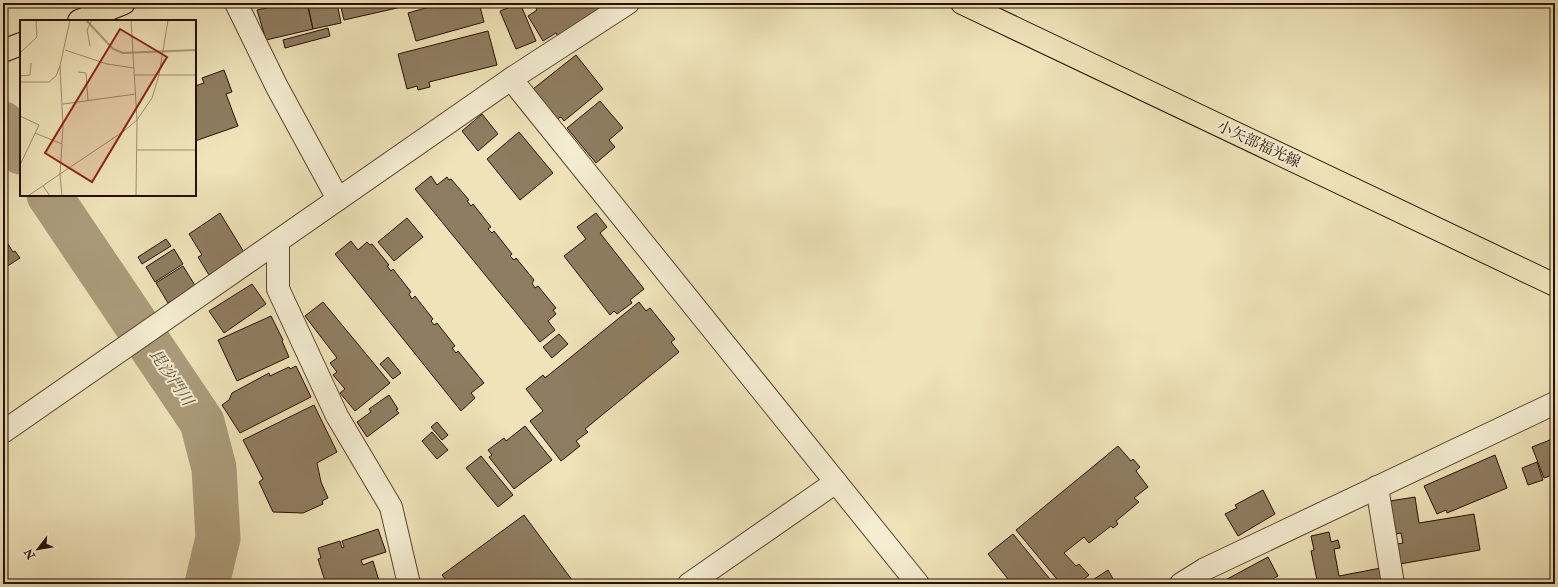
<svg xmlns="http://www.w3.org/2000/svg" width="1558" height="587" font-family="'IM FELL Double Pica','Noto Serif JP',serif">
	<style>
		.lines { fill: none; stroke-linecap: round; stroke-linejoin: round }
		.river { stroke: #ab9b7a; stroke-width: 45 }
		.building { fill: #8f7d61; stroke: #280f01 }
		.minor-casing { stroke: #5a442f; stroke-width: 24 }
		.primary-casing { stroke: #280f01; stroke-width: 24 }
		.minor { stroke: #f5edd2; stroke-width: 22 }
		.primary { stroke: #efe3b9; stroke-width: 22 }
		.labels { text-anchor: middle; stroke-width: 4; stroke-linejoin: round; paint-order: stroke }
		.street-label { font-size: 15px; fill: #280f01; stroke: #f5edd2 }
		.water-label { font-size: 16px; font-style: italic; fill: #634e37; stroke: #f5edd2 }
		.inset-river { fill: none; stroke: #ab9b7a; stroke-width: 2 }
		.inset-road { fill: none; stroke: #9f8e6f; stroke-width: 1 }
		.view { fill: #8f2418; fill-opacity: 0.15; stroke: #8f2418; stroke-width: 2 }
		.inset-edge { fill: none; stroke: #280f01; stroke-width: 2 }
	</style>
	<rect width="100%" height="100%" fill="#efe3b9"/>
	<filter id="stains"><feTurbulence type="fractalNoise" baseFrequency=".005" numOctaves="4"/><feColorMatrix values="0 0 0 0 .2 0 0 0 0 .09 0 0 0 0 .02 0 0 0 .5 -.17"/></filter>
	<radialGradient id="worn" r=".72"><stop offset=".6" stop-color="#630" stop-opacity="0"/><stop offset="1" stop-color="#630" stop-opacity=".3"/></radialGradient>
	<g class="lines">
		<!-- river -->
		<g class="river">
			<path d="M3,124L21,152"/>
			<path d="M49,195L202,422L214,468L218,538L207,584"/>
		</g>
	</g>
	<!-- building -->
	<g class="building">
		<path d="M290,3H307L313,29L266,40L257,10Z"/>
		<path d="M315,3H337L341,23L313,29L308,5Z"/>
		<path d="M340,3H419L344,20Z"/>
		<path d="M443,3H479L484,22L416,41L408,13Z"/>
		<path d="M520,3L536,41L516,49L500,11Z"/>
		<path d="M533,3H601L598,5L600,9L558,36L556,33L543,41L528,16L537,10Z"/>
		<path d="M328,28L330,36L285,48L283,40Z"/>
		<path d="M488,31L497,65L429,82L430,87L418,90L417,86L407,89L398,54Z"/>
		<path d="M576,55L603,89L564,121L561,117L557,119L533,89Z"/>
		<path d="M224,70L232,92L226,94L238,126L195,141V86L204,83L202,78Z"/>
		<path d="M600,101L623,128L609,140L615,147L596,163L567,128Z"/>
		<path d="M482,114L498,134L478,151L462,131Z"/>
		<path d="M519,132L553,173L520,200L487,159Z"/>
		<path d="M431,176L437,185L447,177L449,180L451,179L469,200L467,201L471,206L473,204L491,227L488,229L492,233L494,231L512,254L510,256L514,260L516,258L534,280L532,283L535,288L538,286L556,308L553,310L556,314L548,321L555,330L540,342L415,189Z"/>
		<path d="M220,213L250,262L226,265L209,275L198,257L202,255L189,234Z"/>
		<path d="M596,213L607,227L600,233L644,289L630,300L632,303L617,314L614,311L610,315L564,256L586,239L577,227Z"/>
		<path d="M407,218L423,237L394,261L378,242Z"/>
		<path d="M3,236L13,252L15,251L20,258L3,269Z"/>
		<path d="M166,239L171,246L142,264L138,257Z"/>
		<path d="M351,241L358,250L367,242L370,245L372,244L389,265L387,266L391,271L393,269L411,292L409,294L412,299L415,296L433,319L431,321L434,325L437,323L455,346L452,348L456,353L458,351L484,383L471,393L475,398L461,411L335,254Z"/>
		<path d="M174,249L183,264L155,282L146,267Z"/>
		<path d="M183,266L196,287L168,303L156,283Z"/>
		<path d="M252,284L266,304L224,333L209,311Z"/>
		<path d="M323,302L390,383L355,411L340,393L345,389L333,375L337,372L330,363L337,358L305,316Z"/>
		<path d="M639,302L646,311L650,308L675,339L671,342L679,352L585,429L588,432L576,441L580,446L561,461L530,421L543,411L526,389L543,375L545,378Z"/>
		<path d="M271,316L283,340L282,341L289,357L237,381L218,340Z"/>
		<path d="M559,334L568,344L552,358L543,347Z"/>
		<path d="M388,357L401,373L393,379L380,364Z"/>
		<path d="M296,366L311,397L240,433L222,405L229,400L232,393L269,373L270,376L289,367L290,369Z"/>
		<path d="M389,395L398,409L396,410L399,413L367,437L357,422L371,412L369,409Z"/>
		<path d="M314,405L337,452L317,463L321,482L328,498L322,501L323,504L303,513L273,512L259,482L263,479L243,440Z"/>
		<path d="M437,422L448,435L442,440L431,427Z"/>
		<path d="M525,426L552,460L514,489L489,457L492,455L488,450L504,438L506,441Z"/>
		<path d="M432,432L448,450L437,459L422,441Z"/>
		<path d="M1555,438V474L1544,478L1532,447Z"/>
		<path d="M1118,446L1131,461L1133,459L1140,467L1136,471L1148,487L1134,498L1139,502L1116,521L1118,524L1113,528L1111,526L1089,543L1084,537L1064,553L1076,566L1079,564L1089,575L1084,579L1088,583L1108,570L1116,584H1061L1016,530Z"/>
		<path d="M1495,455L1507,488L1447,513L1446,510L1437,514L1424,486Z"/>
		<path d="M481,456L513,495L498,507L466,468Z"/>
		<path d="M1537,462L1543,480L1528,485L1522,468Z"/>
		<path d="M1263,490L1275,514L1238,536L1225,514L1237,508L1235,505Z"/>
		<path d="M1415,497L1419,523L1474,514L1480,550L1400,564L1397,544L1403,543L1401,533L1395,534L1390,501Z"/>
		<path d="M524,515L575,584H449L442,575Z"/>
		<path d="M378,529L386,552L361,560L363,565L373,561L380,584H326L318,559L321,558L318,548L340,541L342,548L344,547L342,541Z"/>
		<path d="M1329,532L1331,542L1338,540L1340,548L1334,549L1339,576L1381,568L1385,584H1310V582L1317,580L1311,551L1314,550L1311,536Z"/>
		<path d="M1013,534L1054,584H1012L988,554Z"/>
		<path d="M1268,557L1278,576L1264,584H1218Z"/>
	</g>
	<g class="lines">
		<!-- minor casing -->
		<g class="minor-casing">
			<g id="minor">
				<path d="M236,3L277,87L338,199"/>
				<path d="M511,79L918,584"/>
				<path d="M278,241V289L337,416L391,507L409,584"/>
				<path d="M3,432L511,79L628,3"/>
				<path d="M1377,487L1393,584"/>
				<path d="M689,584L836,482"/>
				<path d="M1181,584L1205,569L1555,403"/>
			</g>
		</g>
		<!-- primary casing -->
		<g class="primary-casing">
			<g id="primary">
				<path d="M962,3L1555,285"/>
				<path d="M79,21L124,3"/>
				<path d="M3,51L21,44"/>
			</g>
		</g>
		<!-- minor -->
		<use href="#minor" class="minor"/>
		<!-- primary -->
		<use href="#primary" class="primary"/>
	</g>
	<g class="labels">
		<!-- street labels -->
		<g class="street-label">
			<text transform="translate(1259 144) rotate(25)" y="5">小矢部福光線</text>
		</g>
		<!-- water labels -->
		<g class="water-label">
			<text transform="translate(172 377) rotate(56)" y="6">毘沙門川</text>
		</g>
	</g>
	<!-- overview -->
	<g transform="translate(20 20)">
		<rect width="176" height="176" fill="#efe3b9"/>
		<path class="inset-river" d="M66,0L93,29L103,33L176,30"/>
		<path class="inset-road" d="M111,0L117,100L116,176M70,26L67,10L72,0M45,30L87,44L114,48M0,33L17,17L16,0M58,52L66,53L68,81M115,55H176M0,56L10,55L11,43M0,62H29L36,56L40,46M43,84L116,74M0,96L19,105L0,145M15,113L42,124M117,130H176M40,154L43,106L40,46L50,0M23,166L30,176M8,176L40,154M42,176L40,154L104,111L117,100L132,78L139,55L148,0"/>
		<path class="view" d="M100,9L147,37L72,162L25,133Z"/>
		<rect width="176" height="176" class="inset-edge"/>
	</g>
	<!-- margin -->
	<rect width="1558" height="587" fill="none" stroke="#efe3b9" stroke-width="16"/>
	<rect x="4" y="4" width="1550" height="579" fill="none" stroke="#280f01" stroke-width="2"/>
	<rect x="8" y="8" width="1542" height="571" fill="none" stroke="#280f01"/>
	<!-- north arrow -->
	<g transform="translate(38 549) rotate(239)" stroke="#f5edd2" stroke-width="3" paint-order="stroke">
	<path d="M0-3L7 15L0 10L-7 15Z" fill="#280f01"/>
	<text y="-6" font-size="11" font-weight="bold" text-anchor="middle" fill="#280f01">N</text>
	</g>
	<rect width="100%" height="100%" filter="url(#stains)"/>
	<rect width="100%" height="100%" fill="url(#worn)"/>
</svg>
